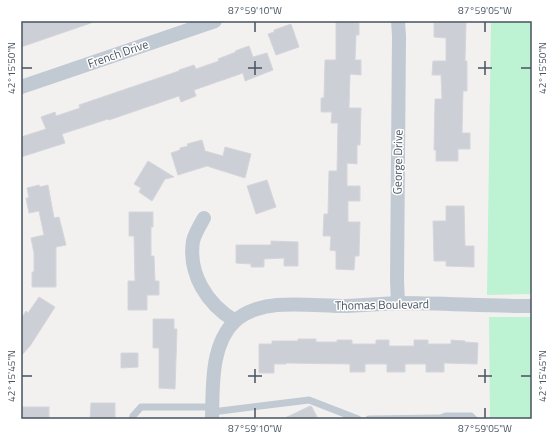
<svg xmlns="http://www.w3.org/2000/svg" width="553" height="440" font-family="'Titillium Web',sans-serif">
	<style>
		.green { fill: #bdf2d3 }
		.building { fill: #cccfd5; stroke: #d4d6dc }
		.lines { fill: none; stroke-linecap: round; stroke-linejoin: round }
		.service { stroke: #c1cad3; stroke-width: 7 }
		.minor { stroke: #c1cad3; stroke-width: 14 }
		.ticks { fill: none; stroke: #47535f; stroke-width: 1.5 }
		.labels { text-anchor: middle; stroke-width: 3; stroke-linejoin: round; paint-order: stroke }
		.street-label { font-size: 12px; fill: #47535f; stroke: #fff }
		.neatline { fill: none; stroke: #47535f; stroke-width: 1.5 }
		.ticks-label { font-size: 10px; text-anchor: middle; fill: #47535f }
	</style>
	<rect width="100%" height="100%" fill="#f3f0f0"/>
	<!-- green -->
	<g class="green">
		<path d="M491,21H532V294L487,295Z"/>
		<path d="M489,317H532V419H490Z"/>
	</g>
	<!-- building -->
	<g class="building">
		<path d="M25,21H91V23L21,47V23Z"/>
		<path d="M336,22L359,23V35H356L355,60H361V75L350,74L349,108H361L360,145H357V164L347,163V186H360V201H348V222H360L359,256H355L354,270L336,269V251L330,250L331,236H323L324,214H328L329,171H337L338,123H331L332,112H321V98H324L325,60H336Z"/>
		<path d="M434,23H466L465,61H467V91H463L462,133H470V149H458V161H436V150H434L435,99H442L441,75H432L433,61H446V38L434,37Z"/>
		<path d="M291,24L299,47L276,55L268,34L274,32V30Z"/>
		<path d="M249,46L253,57L267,53L273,70L245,81L243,73L194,90L196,96L181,102L179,96L109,120L108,119L62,134L65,143L21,157V137L46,129L41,117L55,112L56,116L80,108L79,105L179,71V70L194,65L196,69L219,61L218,59L236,52L235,51Z"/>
		<path d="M202,140L205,151L223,156L225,147L251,154L245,178L207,166L178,175L171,153L180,150V148L188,146L187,144Z"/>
		<path d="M148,161L174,177L165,179L152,201L139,192L141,188L134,184Z"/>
		<path d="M267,180L276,207L256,214L247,186Z"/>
		<path d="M39,185L40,187L48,185L54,218L59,217L66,245L56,247V287H32V272H34V253L31,238L44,235L39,211L29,213L26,198H29L27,188Z"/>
		<path d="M446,206H464L465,246H474V267L446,266V261H434L433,221H446Z"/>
		<path d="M129,212H153V227H151V256H154L155,281H159V295H147V310H128V281H135L134,236H129Z"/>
		<path d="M271,241L298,242V266H284V258L264,259V267H251V264L236,263V245H271Z"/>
		<path d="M39,297L55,307L30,346L21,356V319L26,311L28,313Z"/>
		<path d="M153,319H174V329H177L175,389L159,388V348H153Z"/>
		<path d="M298,339H316V342H337V340H352V344H376V340H389V346H414V340H428V344H451V340L465,341V342L478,343L477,364L444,363V372H426V364H405V372H387V364H365V372H350V364L286,363V364H274V373H259V344H272V341H298Z"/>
		<path d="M121,353H138V367L121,368Z"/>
		<path d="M91,403H115V419H90Z"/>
		<path d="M310,406L312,407L318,419H283Z"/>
		<rect x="22" y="407" width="27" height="12"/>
	</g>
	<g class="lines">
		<!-- service -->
		<g class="service">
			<path d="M212,412L309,400L358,419"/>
			<path d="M132,419L133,416L141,407H212"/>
			<path d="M369,419L438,418"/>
			<path d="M438,419L446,416H471L474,419"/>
		</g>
		<!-- minor -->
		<g class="minor">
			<path d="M398,21L399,36L397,281L398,303"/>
			<path d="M21,87L215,21"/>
			<path d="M204,218C200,225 195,233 193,241C188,274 207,304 235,321"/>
			<path d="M212,419C213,388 210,345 235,321C246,311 263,306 277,305C300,303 324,306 347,306C364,305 381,304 398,303C443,303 487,306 532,306"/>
		</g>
	</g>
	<!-- ticks -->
	<path class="ticks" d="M255,22V32M485,22V32M255,61V75M485,61V75M22,68H32M248,68H262M478,68H492M521,68H531M255,369V383M485,369V383M22,376H32M248,376H262M478,376H492M521,376H531M255,408V418M485,408V418"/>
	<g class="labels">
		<!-- street labels -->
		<g class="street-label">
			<text transform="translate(118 54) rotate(-19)" y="4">French Drive</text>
			<text transform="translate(398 162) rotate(-89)" y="4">George Drive</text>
			<text transform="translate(382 305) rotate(-1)" y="4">Thomas Boulevard</text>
		</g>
	</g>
	<!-- border -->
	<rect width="553" height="440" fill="none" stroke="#ffffff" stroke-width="44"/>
	<rect x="22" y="22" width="509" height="396" class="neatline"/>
	<g class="ticks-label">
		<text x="255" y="14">87°59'10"W</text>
		<text x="485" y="14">87°59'05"W</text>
		<text transform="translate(11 68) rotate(-90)" y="4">42°15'50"N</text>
		<text transform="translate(542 68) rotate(-90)" y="4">42°15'50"N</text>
		<text transform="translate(11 376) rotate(-90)" y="4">42°15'45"N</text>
		<text transform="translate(542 376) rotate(-90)" y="4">42°15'45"N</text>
		<text x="255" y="432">87°59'10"W</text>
		<text x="485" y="432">87°59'05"W</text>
	</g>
</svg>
